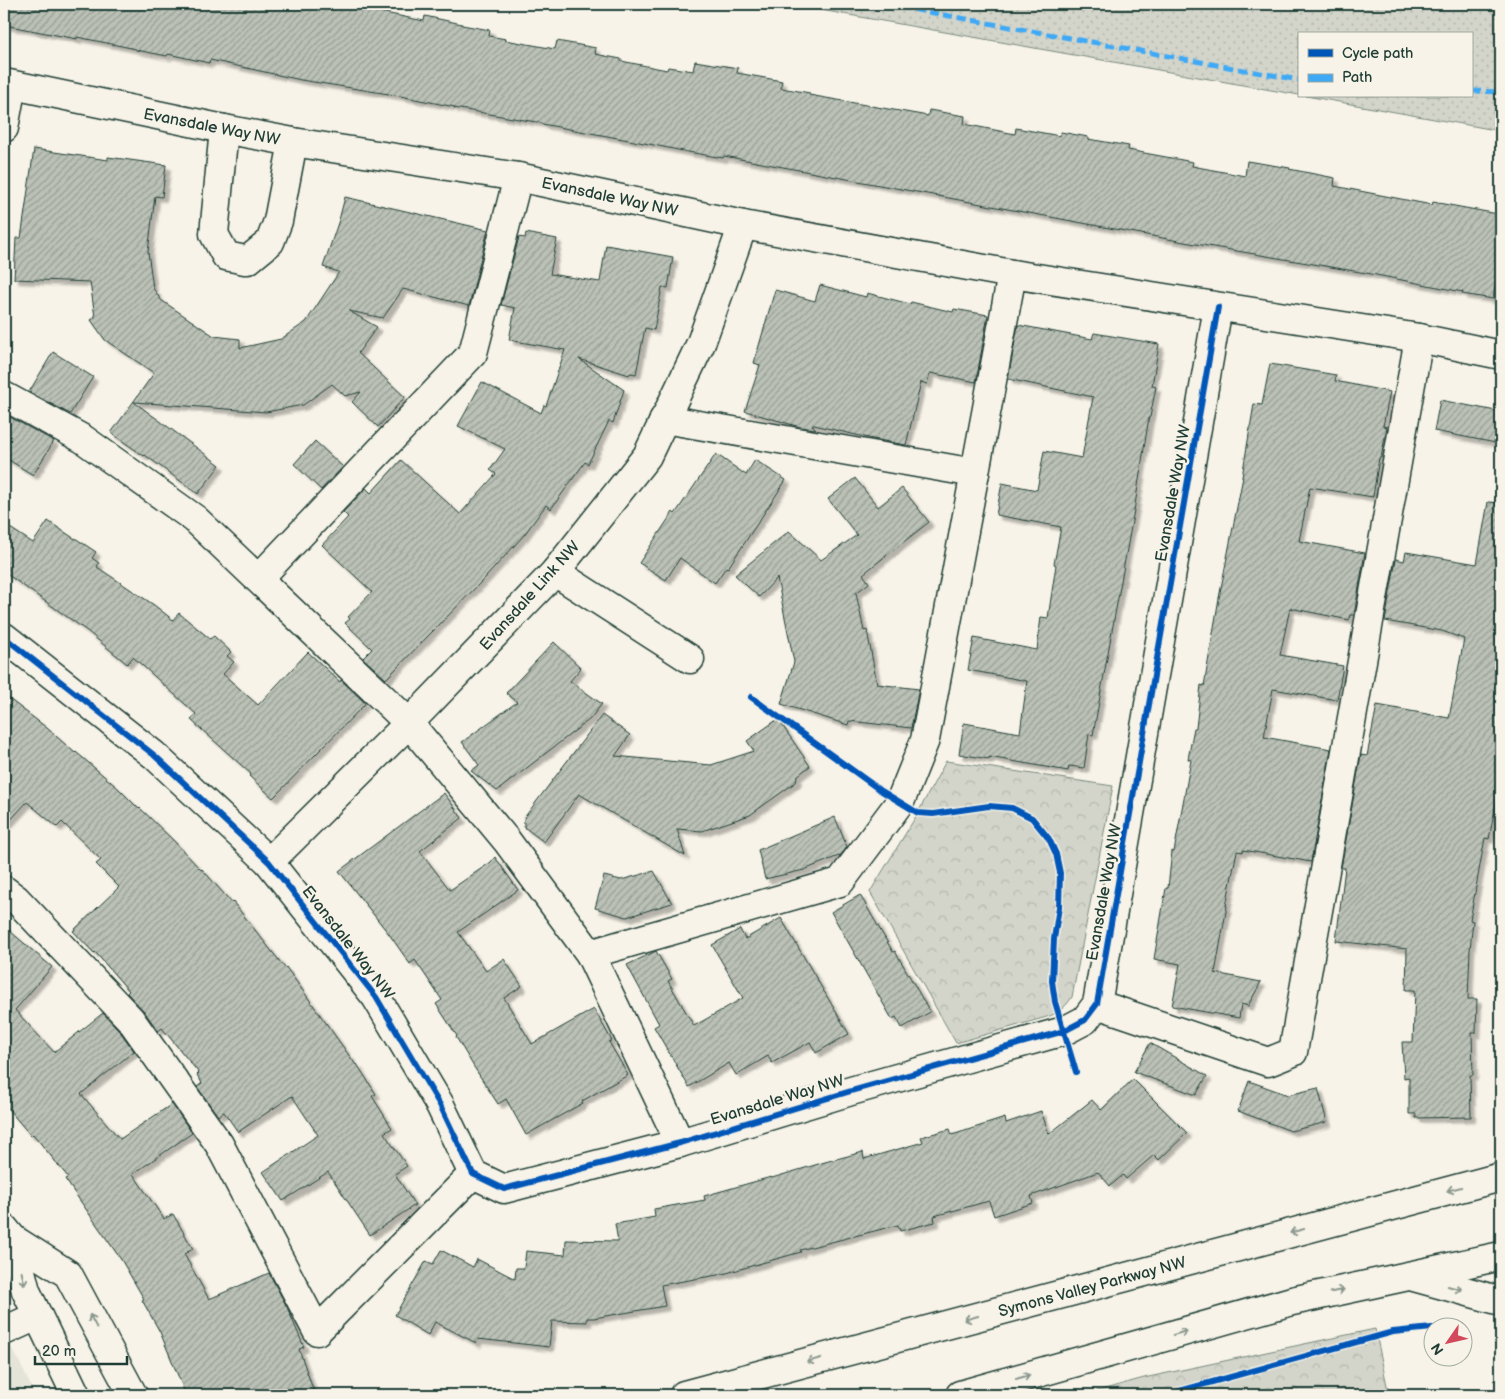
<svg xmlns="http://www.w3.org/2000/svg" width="1505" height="1399" font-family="'Balsamiq Sans',sans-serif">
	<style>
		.built { fill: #e5e4d9 }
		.grass { fill: url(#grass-dots); stroke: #79897f }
		.park { fill: url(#park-crowns); stroke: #79897f }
		.building { fill: url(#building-hatch); stroke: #1f3d34; filter: url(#shadow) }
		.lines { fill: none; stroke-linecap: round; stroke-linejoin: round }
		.minor-casing { stroke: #1f3d34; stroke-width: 31 }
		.major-casing { stroke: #1f3d34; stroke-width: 31 }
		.minor { stroke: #f7f3e8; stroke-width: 28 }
		.major { stroke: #f7f3e8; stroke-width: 28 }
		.quiet { stroke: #3fa9f5; stroke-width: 5; stroke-dasharray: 10 5; stroke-linecap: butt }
		.cycleway-casing { stroke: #f7f3e8; stroke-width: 9 }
		.cycleway { stroke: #0057b8; stroke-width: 6 }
		.oneway { stroke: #8b988e }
		.labels { text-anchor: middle; stroke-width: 5; stroke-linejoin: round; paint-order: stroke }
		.street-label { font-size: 16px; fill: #1f3d34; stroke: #f7f3e8 }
	</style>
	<defs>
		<pattern id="grass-dots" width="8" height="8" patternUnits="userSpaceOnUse" patternTransform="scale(1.25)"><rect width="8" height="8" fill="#d3d5ca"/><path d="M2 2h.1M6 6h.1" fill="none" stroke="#b5b8ae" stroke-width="1.8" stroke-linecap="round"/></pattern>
		<pattern id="park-crowns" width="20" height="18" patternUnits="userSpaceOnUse" patternTransform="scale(1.25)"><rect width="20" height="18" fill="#d3d5ca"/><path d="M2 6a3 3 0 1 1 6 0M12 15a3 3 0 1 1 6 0" fill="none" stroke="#b5b8ae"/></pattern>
		<pattern id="building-hatch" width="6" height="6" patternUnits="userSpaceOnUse" patternTransform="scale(1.25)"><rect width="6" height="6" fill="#bbc1b6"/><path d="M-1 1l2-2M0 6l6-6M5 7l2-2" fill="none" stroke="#979e95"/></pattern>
		<filter id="shadow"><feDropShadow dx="4.5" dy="4.5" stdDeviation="1" flood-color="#0004"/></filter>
	</defs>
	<rect width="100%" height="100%" fill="#f7f3e8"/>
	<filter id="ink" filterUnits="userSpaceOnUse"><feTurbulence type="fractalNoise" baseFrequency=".02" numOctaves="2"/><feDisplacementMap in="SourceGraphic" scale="10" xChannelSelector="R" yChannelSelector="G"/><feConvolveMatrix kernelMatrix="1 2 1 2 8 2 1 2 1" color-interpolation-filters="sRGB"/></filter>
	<g filter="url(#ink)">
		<!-- built -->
		<path class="built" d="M4,1335L18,1359L35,1395H4Z"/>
		<!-- grass -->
		<path class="grass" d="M787,4H1501V131L1306,96H1471V34H1299V95Z"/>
		<!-- park -->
		<g class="park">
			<path d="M946,761L1113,786L1072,997C1066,1006 1061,1011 1050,1016L956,1043L870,892L915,818Z"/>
			<path d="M1375,1329L1389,1395H1083L1144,1378Z"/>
		</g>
		<!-- building -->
		<g class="building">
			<path d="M4,4H341L424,21L425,16L462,24V25L490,30L489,36L506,39L505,40L555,49L557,41L596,48L595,54L621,59V61L667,70L668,67L693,71L695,61L738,68L737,73L782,81L781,88L810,93L809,95L928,116L929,110L965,116L964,124L1015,134L1016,128L1060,136L1061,132L1088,137V139L1129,146L1128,150L1193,162L1192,166L1245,176L1247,161L1290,168L1289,169L1335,178L1334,186L1432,205L1433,202L1498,214L1497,220L1501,221V282L1496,281L1493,299L1462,294L1463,292L1366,273L1184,242L724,156L723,158L688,152L634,141L542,124V123L454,108L455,107L395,95L301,80L210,60L209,63L168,54L167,56L136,50V49L77,37V39L4,25Z"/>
			<path d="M34,149L108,160V157L166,165L162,197L155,196L148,252L153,288L161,300L214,336L240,339V348L281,339L306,322L339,272L323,267L339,220L345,197L488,230L469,306L403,289L383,318L349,311L377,327L358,353L405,397L378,427L352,402L361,392L345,396L332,384L303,405L266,412L134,402L220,465L198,494L145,455L144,456L111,433L154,373L105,340L91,320L95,317L90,282L14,279L16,238H21Z"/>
			<path d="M526,233L557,239L550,274L600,282L606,245L673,257L668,288L662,287L654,330L645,328L636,374L630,373L629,375L579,359L624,390L613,423L609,421L588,464L585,462L551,509L546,505L524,535L485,578L386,679L363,658L372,649L345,623L350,619L348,617L372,592L322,545L348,517L343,512L366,488L371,493L401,460L460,514L496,474L490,470L505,449L458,426L482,382L541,413L544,405L546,406L565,350L509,340L515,308L501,305L519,237L525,238Z"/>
			<path d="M820,285L866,297L867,293L910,304L911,302L953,312L954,309L988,315L976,382L930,373L927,384L921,382L906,445L873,439L814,425H812L816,429L800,427L745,411L760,365L754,363L775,290L815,301Z"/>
			<path d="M1018,325L1092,339L1094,333L1159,344L1152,386L1156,387L1150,417H1149L1135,505L1093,735L1089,734L1084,768L1069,766L1068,771L989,757V759L959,754L964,723L1020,733L1027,681L968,670L974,638L1037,650L1041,617L1048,618L1056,565L1054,564L1061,527L996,515L1002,483L1037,490L1044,451L1082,458L1093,397L1008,379Z"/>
			<path d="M53,352L93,377L70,414L29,392Z"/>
			<path d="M1270,364L1336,375L1335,381L1390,392L1383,426L1387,427L1381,458H1379L1373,497L1310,487L1299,541L1365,553L1354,615H1350L1349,620L1290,608L1280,655L1343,666L1337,700L1273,689L1264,737L1331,749L1311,862L1243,850V852L1237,851L1226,906H1227L1215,973L1261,982L1248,1006L1241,1004L1239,1018L1172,1006L1180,964L1154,959L1166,888H1168L1172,851L1174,852L1191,760L1188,759L1194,728H1196L1201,685L1204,686L1219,598L1243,477H1242L1254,404L1262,405Z"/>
			<path d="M1440,400L1501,412V444L1434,431Z"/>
			<path d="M4,414L54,441L33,475L4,457Z"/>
			<path d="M315,441L343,467L321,490L294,464Z"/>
			<path d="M716,454L746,475L755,460L786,480L728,568L726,567L715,583L680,558L666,580L639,563L673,512L675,514Z"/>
			<path d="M855,478L878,507L902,488L929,522L863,574L869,583L856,593L864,631L867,630L877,684L919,689L911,728L849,721L848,725L781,704L794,662L777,578L759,597L735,575L789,531L821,560L857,535L828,499Z"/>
			<path d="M1488,502L1501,503V778L1489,839L1485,838L1470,920L1473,921L1470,950L1468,999H1477L1476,1033H1472L1473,1075H1470L1471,1117L1416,1118V1114H1409V1077L1404,1078L1402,1042H1413L1415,990H1406L1407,949L1336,941L1345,868H1341L1361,755L1367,756L1377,705L1449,718L1464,639L1442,631L1385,621L1396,559L1404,561L1406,552L1477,564Z"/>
			<path d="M48,521L75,539V538L96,552L92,558L99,563L97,567L154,605L173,620L179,613L210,639L214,636L231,652L227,656L234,662L223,674L258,705L308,652L340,682L341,680L364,702L365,704L273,798L249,776L251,774L191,720L196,714L133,657L127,664L87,631L4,572V524L33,543Z"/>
			<path d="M554,642L581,668L570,681L602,704L590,719L497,791L471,771L479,765L462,742L517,702L506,693Z"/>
			<path d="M4,695L47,728L75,753L76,752L118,788L139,809L140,808L174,841L201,870L202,869L232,903L233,902L285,968L286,967L356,1065L357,1064L376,1094L372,1096L392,1128L384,1133L407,1166L395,1174L415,1205L370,1235L328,1172L283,1201L263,1172L318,1135L292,1096L238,1132L224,1112L218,1116L197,1087L202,1083L197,1075L199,1073L162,1028L158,1031L144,1011L127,993L129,991L95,952L94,953L73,931L119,887L96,864L101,860L62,822L57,827L27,802L4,827Z"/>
			<path d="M602,715L630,735L615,756L711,765L754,751L747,741L778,719L810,766L797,776L796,782L750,815L702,831L677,829L685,856L579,794L544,842L524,827V818Z"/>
			<path d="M444,793L462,818L420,851L450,890L491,862L495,857L518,890L458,932L486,971L504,959L522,986L504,998L532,1044L594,1009L612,1041L609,1042L628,1075L582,1101L583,1103L526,1135L506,1099L498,1104L474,1067L456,1037L457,1036L436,1004L442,1000L415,960L410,964L389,934L339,871Z"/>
			<path d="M835,817L847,847L841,855L804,870L765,879L758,850Z"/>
			<path d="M654,871L672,903L627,917L595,908L604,876L621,880Z"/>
			<path d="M860,895L893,952L895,951L930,1012L902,1028L896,1017L892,1019L831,912Z"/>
			<path d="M781,918L849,1034L816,1053L810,1042L772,1063L768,1056L736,1075L729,1063L689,1087L654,1027L659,1024L627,965L656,951L672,979L668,981L694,1026L743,998L712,945L740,929L745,939Z"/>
			<path d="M4,926L52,967L15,1010L54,1052L103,1013L119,1030L134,1051L81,1094L120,1139L172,1104L192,1133L133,1174L164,1219L173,1214L193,1249L184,1254L209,1299L269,1273L287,1307L304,1347L299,1349L315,1395H186L160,1332L142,1300L144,1299L122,1261L65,1179L68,1177L33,1134L31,1136L4,1104Z"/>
			<path d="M1150,1043L1207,1076L1196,1095L1134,1072Z"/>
			<path d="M1133,1079L1187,1133L1159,1160L1154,1155L1126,1179L1123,1175L1110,1186L1098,1172L1031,1196L1033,1203L994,1216L989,1201L934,1216L935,1222L900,1231L898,1225L800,1250L801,1252L723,1274L661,1285L665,1306L594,1318H587V1322L552,1321L549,1347L478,1339L476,1343L435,1322L428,1335L395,1315L426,1261L433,1264L441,1250L473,1267L477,1259L515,1279L516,1268H524L526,1251L565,1255L566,1240L618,1241L615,1224L655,1217L654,1209L705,1200L704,1196L771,1177L772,1178L825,1162L863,1152L864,1159L923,1142L921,1137L950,1129L952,1135L1005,1118L1006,1123L1041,1111L1049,1134L1092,1100L1101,1110Z"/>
			<path d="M1249,1081L1288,1095L1318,1088L1327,1122L1291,1131L1238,1111Z"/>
		</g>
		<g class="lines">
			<!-- minor casing -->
			<g class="minor-casing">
				<g id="minor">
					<path d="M4,83L224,129L293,142L518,177L743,225L1012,274L1419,338L1501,355"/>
					<path d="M4,128L12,85"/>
					<path d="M224,129L214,234L226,256L245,260H248L270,242L278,221L293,142"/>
					<path d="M4,396L83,439L195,519L409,723L507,841L590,954L680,1143"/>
					<path d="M664,419L975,473"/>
					<path d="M555,572L690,659"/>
					<path d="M259,578L473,353L518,177"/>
					<path d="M4,637L154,755L269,862L376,997L440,1105L473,1174L504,1189L680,1143L851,1091L1064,1031L1085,1020L1097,1004L1218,307"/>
					<path d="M269,862L409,723L555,572L647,456L701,343L743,225"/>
					<path d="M4,890L16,899L131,1020L219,1144L317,1331L473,1174"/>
					<path d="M590,954L840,882L900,802L925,740L1012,274"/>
					<path d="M1097,1004L1268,1062L1293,1052L1419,338"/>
					<path d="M4,1228L13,1239L68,1274L133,1395"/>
					<path d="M13,1239L26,1291L76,1395"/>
					<path d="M4,1331L37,1316"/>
				</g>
			</g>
			<!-- major casing -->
			<g class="major-casing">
				<g id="major">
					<path d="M1414,1277L1501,1301"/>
					<path d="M684,1395L1501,1177"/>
					<path d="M960,1395L1292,1301L1501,1256"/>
				</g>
			</g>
			<!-- minor -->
			<use href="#minor" class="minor"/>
			<!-- major -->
			<use href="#major" class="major"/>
			<!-- quiet -->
			<g class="quiet">
				<path d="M884,4L1299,80"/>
				<path d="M1471,91L1501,92"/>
			</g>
			<!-- cycleway casing -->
			<g class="cycleway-casing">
				<g id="cycleway">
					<path d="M4,637L154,755L269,862L376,997L440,1105L473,1174L504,1189L680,1143L851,1091L1064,1031L1085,1020L1097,1004L1218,307"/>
					<path d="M751,697L880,790L918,813L933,814L989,806L1012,808L1032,818L1049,839L1056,854L1060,873L1059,907L1054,939L1052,981L1055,1002L1076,1072"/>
					<path d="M1165,1395L1393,1332L1432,1328"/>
				</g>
			</g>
			<!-- cycleway -->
			<use href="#cycleway" class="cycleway"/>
		</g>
		<!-- one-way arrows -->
		<defs><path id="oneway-shaft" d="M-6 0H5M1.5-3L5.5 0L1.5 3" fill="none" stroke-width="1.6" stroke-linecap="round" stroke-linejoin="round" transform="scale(1.25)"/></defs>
		<g class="oneway">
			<use href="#oneway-shaft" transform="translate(1454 1189) rotate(165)"/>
			<use href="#oneway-shaft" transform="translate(1297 1231) rotate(165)"/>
			<use href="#oneway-shaft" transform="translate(23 1278) rotate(76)"/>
			<use href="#oneway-shaft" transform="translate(1455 1288) rotate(16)"/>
			<use href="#oneway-shaft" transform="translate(1337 1291) rotate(-12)"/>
			<use href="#oneway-shaft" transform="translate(971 1318) rotate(165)"/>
			<use href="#oneway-shaft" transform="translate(93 1321) rotate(-118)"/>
			<use href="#oneway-shaft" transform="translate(1180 1333) rotate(-16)"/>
			<use href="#oneway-shaft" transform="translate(814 1360) rotate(165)"/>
			<use href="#oneway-shaft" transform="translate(1023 1377) rotate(-16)"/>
		</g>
	</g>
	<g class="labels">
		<!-- street labels -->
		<g class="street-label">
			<text transform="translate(212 126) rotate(11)" y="6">Evansdale Way NW</text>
			<text transform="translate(610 196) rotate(12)" y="6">Evansdale Way NW</text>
			<text transform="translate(1172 493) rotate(-80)" y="6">Evansdale Way NW</text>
			<text transform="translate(529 595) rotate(-48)" y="6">Evansdale Link NW</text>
			<text transform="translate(1103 892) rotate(-80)" y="6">Evansdale Way NW</text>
			<text transform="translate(349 942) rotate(52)" y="6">Evansdale Way NW</text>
			<text transform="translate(777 1099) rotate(-17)" y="6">Evansdale Way NW</text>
			<text transform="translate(1092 1286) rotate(-15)" y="6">Symons Valley Parkway NW</text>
		</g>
	</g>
	<!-- margin -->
	<rect width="1505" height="1399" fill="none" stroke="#f7f3e8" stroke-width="20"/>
	<rect x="10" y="10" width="1485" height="1379" fill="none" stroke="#1f3d34" stroke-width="2" filter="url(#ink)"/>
	<!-- legend -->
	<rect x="1298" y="32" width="175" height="65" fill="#f7f3e8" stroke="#a1aaa0"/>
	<rect x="1308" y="49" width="25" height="8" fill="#0057b8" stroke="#a1aaa0"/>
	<text x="1342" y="58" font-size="15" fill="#1f3d34">Cycle path</text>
	<rect x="1308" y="74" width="25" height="8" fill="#3fa9f5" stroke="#a1aaa0"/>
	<text x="1342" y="82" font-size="15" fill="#1f3d34">Path</text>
	<!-- north arrow -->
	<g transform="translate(1448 1342) rotate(236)"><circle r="24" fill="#f7f3e8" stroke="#a1aaa0"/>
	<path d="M0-4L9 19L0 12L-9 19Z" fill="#d1495b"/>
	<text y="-8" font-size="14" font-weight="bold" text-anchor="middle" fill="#1f3d34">N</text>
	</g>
	<!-- scale -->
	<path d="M35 1356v8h92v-8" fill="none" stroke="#1f3d34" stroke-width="2.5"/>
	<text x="42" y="1356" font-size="15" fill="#1f3d34" stroke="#f7f3e8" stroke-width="4" paint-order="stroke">20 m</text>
</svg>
